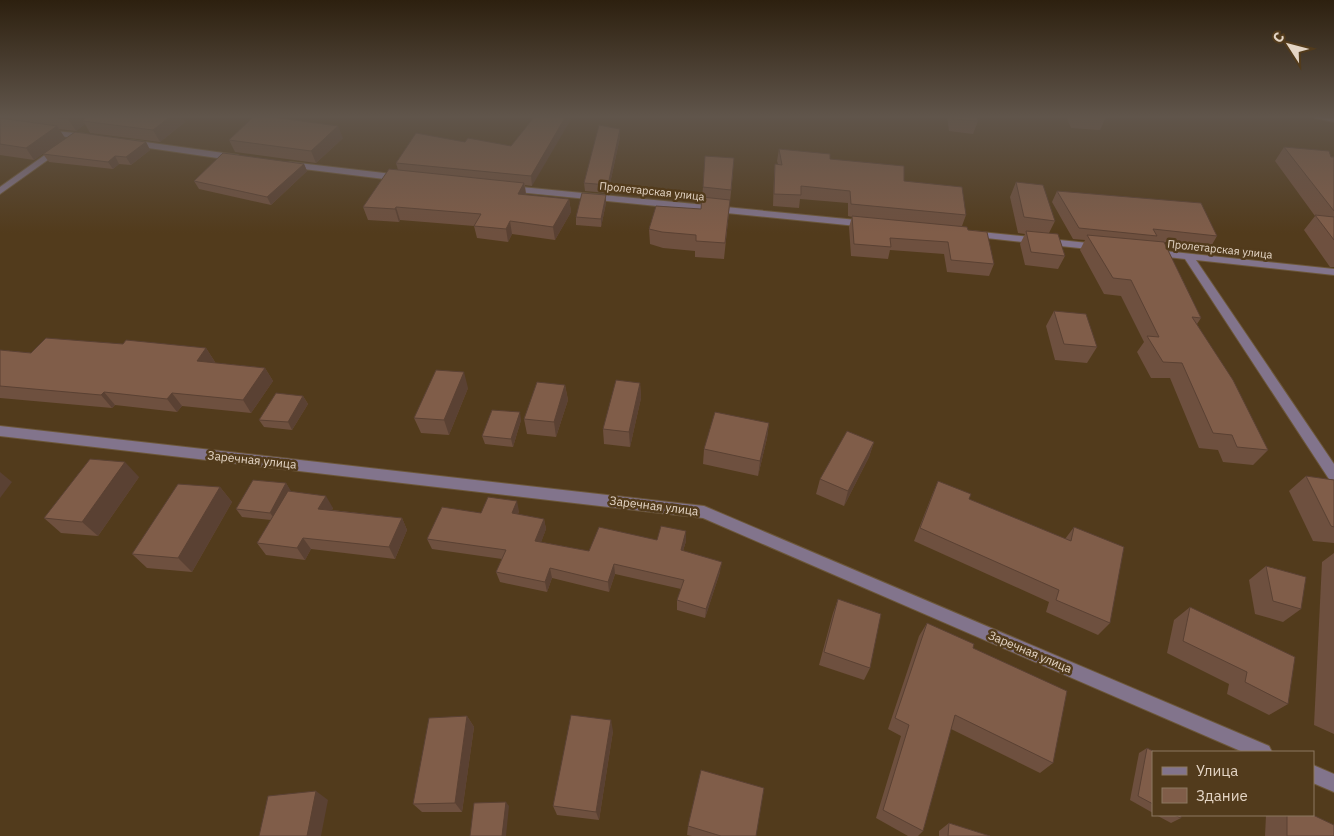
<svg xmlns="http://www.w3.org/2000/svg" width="1334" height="836" font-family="'IBM Plex Sans',sans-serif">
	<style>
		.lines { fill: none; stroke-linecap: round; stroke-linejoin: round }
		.minor-casing { stroke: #6c573a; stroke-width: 2 }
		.minor { fill: #82748c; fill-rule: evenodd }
		.wall { fill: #6e503f }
		.shaded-wall { fill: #5a4133 }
		.building { fill: #805d49; stroke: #5a4133 }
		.labels { text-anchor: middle; stroke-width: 5; stroke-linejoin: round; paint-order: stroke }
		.far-street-label { font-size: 11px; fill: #e4d5c5; stroke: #523b1c }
		.street-label { font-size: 12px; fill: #e4d5c5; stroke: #523b1c }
	</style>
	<rect width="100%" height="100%" fill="#523b1c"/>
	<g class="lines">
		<!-- minor casing -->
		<g class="minor-casing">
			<g id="minor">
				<path d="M1313,116L1334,118V122L1314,118Z"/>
				<path d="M44,130L86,134L90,137L86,140L47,134H44Z"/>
				<path d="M131,140L238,155L242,158L238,161L128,145V141Z"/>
				<path d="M56,147L63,149L0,194V187Z"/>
				<path d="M290,162L401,175L405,178L401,181L287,167V163Z"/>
				<path d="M511,186L867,221L872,224L867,227L508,191L506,189Z"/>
				<path d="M971,231L1098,244L1103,247L1098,250L968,236V232Z"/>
				<path d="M1155,250L1334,269V275L1196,260L1334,464V480L1329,479L1185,259L1151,255V251Z"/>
				<path d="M0,426L704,506L1269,746L1272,752H1243L703,518L0,436Z"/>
				<path d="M1313,765L1334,774V792L1313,783Z"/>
			</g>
		</g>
		<!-- minor -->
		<use href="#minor" class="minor"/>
	</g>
	<!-- wall -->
	<g class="wall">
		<path d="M0,116H182L185,122L160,142L90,133L85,124L76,131L59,129L65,138L34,160L0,155Z"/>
		<path d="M535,116L532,186L525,185L526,195L569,199L571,212L555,240L512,234L508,242L477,238L474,226L400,220L399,222L368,220L363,207L398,170L396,163L465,142L511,146Z"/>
		<path d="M947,116H977L978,121L973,134L949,131Z"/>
		<path d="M1066,116H1106V117L1100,130L1071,128Z"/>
		<path d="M620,129V137L608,193L585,191L584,183Z"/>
		<path d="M343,138L316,163L235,152L229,140Z"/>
		<path d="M146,142L150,150L131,165L119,164L113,169L49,162L43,154Z"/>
		<path d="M1284,147L1334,157V267H1330L1304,230L1315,216L1275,161Z"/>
		<path d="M779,149L830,159L904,181L966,215L962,226L968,230L994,264L989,276L947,272L944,254L890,250L888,259L851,256L849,227L852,217L848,216V203L800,199L799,208L773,206L774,176L775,164H778L777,161Z"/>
		<path d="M304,164L307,171L271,205L199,189L194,181Z"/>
		<path d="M733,173L724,259L695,257V251L663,248L650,244L649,229L701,209L703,187Z"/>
		<path d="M1016,182L1055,221L1049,233L1065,256L1058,269L1025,265L1020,244L1025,234L1018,233L1010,197Z"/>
		<path d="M1057,191L1217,236L1210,248L1164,242L1201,318L1197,324L1268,450L1253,465L1223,462L1218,450L1199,448L1170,378H1151L1137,352L1144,342L1121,296L1104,294L1080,250L1085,240L1073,239L1052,202Z"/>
		<path d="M606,195V203L601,227L576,225V217Z"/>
		<path d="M1054,311L1097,347L1087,363L1055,360L1046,326Z"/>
		<path d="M123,344L206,348L215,362L214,363L265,368L273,381L251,413L182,406L177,412L115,405L112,408L0,398V350L31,353Z"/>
		<path d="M640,383L641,398L630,447L604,444L603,429Z"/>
		<path d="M565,385L568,400L556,437L527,434L524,419Z"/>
		<path d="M468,388L449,435L421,433L414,418Z"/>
		<path d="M303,396L308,404L292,430L264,427L259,420Z"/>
		<path d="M521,420L513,447L485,444L482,436Z"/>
		<path d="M769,423L767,438L758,476L703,464L704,449Z"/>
		<path d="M874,442L869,457L844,506L816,494L820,479Z"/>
		<path d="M1306,476L1334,480V543L1313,541L1289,491Z"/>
		<path d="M139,477L98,536L61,533L44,518Z"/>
		<path d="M938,481L969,499L1065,539L1074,527L1110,623L1098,635L1046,612L1049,602L914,541L932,495Z"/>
		<path d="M286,483L291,492L333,508L332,510L402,518L407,530L395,559L311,549L305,560L266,555L257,543L271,520L242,517L236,509Z"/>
		<path d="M220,487L232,502L192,572L147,568L132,554Z"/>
		<path d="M519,511L518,514L544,519L546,529L541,542L589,551L657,540L686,541L683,551L720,572L705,618L677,610V600L681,589L615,574L609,592L552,578L547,592L500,582L496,572L502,559L432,549L427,539L481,513Z"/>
		<path d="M1334,553V734L1314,725L1322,562Z"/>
		<path d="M1266,566L1301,609L1283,622L1255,614L1249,580Z"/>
		<path d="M838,599L870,668L864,680L819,665L833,613Z"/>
		<path d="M1190,607L1288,704L1269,715L1227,694L1229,684L1167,653L1174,620Z"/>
		<path d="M927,623L973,648L1053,763L1040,773L951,729L923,831L918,836H908L876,818L901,736L888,729L919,636Z"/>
		<path d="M467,716L474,727L462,812H422L413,804Z"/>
		<path d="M613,731L599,820L557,815L553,806Z"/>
		<path d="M1147,748L1153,752V813L1130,800L1139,753Z"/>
		<path d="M1156,815H1181V818L1171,823Z"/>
		<path d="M1266,815H1313L1334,836H1265Z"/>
		<path d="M949,823L990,836H939V831Z"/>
		<path d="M688,826L756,836H692L687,835Z"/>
	</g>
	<!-- shaded-wall -->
	<g class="shaded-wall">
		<path d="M72,116H96L82,121L85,124L76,131L68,119Z"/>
		<path d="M171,116H182L185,122L160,142L153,130Z"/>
		<path d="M566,116H573L532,186L531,176Z"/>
		<path d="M57,126L65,138L34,160L26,148Z"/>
		<path d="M338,126L343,138L316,163L311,151Z"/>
		<path d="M620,129V137L608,193V185Z"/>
		<path d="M146,142L150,150L131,165L126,157Z"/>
		<path d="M115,156L119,164L113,169L108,162Z"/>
		<path d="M304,164L307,171L271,205L267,197Z"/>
		<path d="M524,183L526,195L518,194Z"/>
		<path d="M606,195V203L601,227V219Z"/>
		<path d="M569,199L571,212L555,240L553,227Z"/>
		<path d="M396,207L400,220L399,222L395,209Z"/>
		<path d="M510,221L512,234L508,242L506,229Z"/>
		<path d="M206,348L215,362L205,374L197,361Z"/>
		<path d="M265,368L273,381L251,413L243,400Z"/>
		<path d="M464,372L468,388L449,435L444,420Z"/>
		<path d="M640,383L641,398L630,447L629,432Z"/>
		<path d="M565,385L568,400L556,437L554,422Z"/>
		<path d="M104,392L115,405L112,408L101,395Z"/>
		<path d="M172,393L182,406L177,412L167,399Z"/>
		<path d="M303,396L308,404L292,430L288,422Z"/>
		<path d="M520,412L521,420L513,447L511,439Z"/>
		<path d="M769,423L767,438L758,476L760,461Z"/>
		<path d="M874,442L869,457L844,506L848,491Z"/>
		<path d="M125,462L139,477L98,536L82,522Z"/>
		<path d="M0,472L12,482L0,498Z"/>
		<path d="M286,483L291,491L276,520L270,513Z"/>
		<path d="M220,487L232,502L192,572L178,558Z"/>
		<path d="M326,496L333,508L326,521L318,509Z"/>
		<path d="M517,501L519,511L515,523L512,513Z"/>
		<path d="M402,518L407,530L395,559L389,547Z"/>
		<path d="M544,519L546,529L538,551L535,541Z"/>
		<path d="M686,531V541L680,560L681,550Z"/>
		<path d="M303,538L311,549L305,560L297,548Z"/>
		<path d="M722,562L720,572L705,618L706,609Z"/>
		<path d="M614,564L615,574L609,592L608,582Z"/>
		<path d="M550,568L552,578L547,592L545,582Z"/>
		<path d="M467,716L474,727L462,812L455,803Z"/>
		<path d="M611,720L613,731L599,820L596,812Z"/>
		<path d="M316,791L328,800L321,836H307Z"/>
		<path d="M506,802L509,806L506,836H502Z"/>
	</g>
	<!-- building -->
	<g class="building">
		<path d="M45,116H72L68,119Z"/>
		<path d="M88,116H171L153,130L82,121Z"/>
		<path d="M258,116H265L338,126L311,151L229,140L253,117Z"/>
		<path d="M535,116H566L531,176L396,163L416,133L465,142L468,138L511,146Z"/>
		<path d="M952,116H977L978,121L953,119Z"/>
		<path d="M1091,116H1106V117Z"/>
		<path d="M0,118L57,126L26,148L0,144Z"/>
		<path d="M599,125L620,129L608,185L584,183Z"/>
		<path d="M75,132L146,142L126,157L115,156L108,162L43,154Z"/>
		<path d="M1284,147L1329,151L1331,157H1334V211Z"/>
		<path d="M779,149L830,154V159L904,166V181L962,187L966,215L851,204L850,191L801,186V195L774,194L775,164L782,165Z"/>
		<path d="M223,153L304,164L267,197L194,181Z"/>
		<path d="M705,156L734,158L731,190L703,187Z"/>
		<path d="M389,169L524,183L518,194L569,199L553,227L510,221L506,229L474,226L481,214L396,207L395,209L363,207Z"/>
		<path d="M1016,182L1043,185L1055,221L1024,217Z"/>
		<path d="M1057,191L1201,203L1217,236L1153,229L1157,236L1079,228Z"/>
		<path d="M582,193L606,195L601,219L576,217Z"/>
		<path d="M702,197L730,200L725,243L696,241V235L662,232L649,229L656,206L701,209Z"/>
		<path d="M1315,215L1334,217V240Z"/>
		<path d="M852,216L967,227L968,230L987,232L994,264L951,260L948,242L890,238L891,247L854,244Z"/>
		<path d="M1026,231L1058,234L1065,256L1031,252Z"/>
		<path d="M1087,235L1164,242L1201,318L1192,317L1233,380L1268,450L1237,447L1232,435L1213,433L1182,363L1163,362L1147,336L1159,337L1131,280L1113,278Z"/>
		<path d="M1054,311L1086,314L1097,347L1064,344Z"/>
		<path d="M46,338L123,344L126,340L206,348L197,361L265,368L243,400L172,393L167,399L104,392L101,395L0,386V350L31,353Z"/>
		<path d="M436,370L464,372L444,420L414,418Z"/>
		<path d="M616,380L640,383L629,432L603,429Z"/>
		<path d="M537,382L565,385L554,422L524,419Z"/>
		<path d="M276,393L303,396L288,422L259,420Z"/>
		<path d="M492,410L520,412L511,439L482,436Z"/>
		<path d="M715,412L769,423L760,461L704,449Z"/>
		<path d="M847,431L874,442L848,491L820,479Z"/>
		<path d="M90,459L125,462L82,522L44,518Z"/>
		<path d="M1306,476L1334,480V527L1331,526Z"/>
		<path d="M253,480L286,483L270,513L236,509Z"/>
		<path d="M938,481L971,494L969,499L1071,541L1074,527L1124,547L1110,623L1056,600L1059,590L920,528Z"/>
		<path d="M178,484L220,487L178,558L132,554Z"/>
		<path d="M288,491L326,496L318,509L402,518L389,547L303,538L297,548L257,543Z"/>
		<path d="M488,497L517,501L512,513L544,519L535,541L589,551L599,527L657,540L661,526L686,531L681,550L722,562L706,609L677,600L684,580L614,564L608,582L550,568L545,582L496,572L506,550L427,539L442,507L481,513Z"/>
		<path d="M1266,566L1306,577L1301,609L1273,601Z"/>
		<path d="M838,599L881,614L870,668L824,652Z"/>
		<path d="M1190,607L1295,657L1288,704L1245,682L1247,672L1183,641Z"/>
		<path d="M927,623L974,644L973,648L1067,691L1053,763L955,715L923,831L883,810L909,725L895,718Z"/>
		<path d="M571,715L611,720L596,812L553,806Z"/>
		<path d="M467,716L455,803L413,804L429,718Z"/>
		<path d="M1147,748L1155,752H1153V804L1138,796Z"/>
		<path d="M701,770L764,788L756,836H721L688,826Z"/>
		<path d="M316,791L307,836H259L268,796Z"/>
		<path d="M506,802L502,836H470L474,803Z"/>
		<path d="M1174,815H1181V818Z"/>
		<path d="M1287,815H1313L1334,825V836H1287Z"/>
		<path d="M949,823L990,836H948Z"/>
	</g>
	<!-- sky -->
	<linearGradient id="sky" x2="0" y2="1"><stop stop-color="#2d200f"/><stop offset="0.5" stop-color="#60554b"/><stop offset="1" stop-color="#60554b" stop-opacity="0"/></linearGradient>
	<rect width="1334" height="233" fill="url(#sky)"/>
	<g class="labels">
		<!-- far-street labels -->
		<g class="far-street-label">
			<text transform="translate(652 191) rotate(6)" y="4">Пролетарская улица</text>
			<text transform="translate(1220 249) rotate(6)" y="4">Пролетарская улица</text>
		</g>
		<!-- street labels -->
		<g class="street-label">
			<text transform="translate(252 460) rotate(6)" y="4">Заречная улица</text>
			<text transform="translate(654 506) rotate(7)" y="4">Заречная улица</text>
			<text transform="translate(1030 652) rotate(23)" y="4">Заречная улица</text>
		</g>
	</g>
	<!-- legend -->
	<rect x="1152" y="751" width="162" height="65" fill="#523b1c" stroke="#8c7960"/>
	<rect x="1162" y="767" width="25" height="8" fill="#82748c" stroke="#8c7960"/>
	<text x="1196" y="776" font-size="15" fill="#e4d5c5">Улица</text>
	<rect x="1162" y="788" width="25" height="15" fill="#805d49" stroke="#8c7960"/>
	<text x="1196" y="801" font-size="15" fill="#e4d5c5">Здание</text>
	<!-- north arrow -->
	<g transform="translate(1289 45) rotate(306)" stroke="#523b1c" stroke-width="4" paint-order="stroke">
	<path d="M0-4L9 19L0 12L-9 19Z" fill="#e4d5c5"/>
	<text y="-8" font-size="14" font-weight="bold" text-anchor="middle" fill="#e4d5c5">С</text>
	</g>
</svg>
